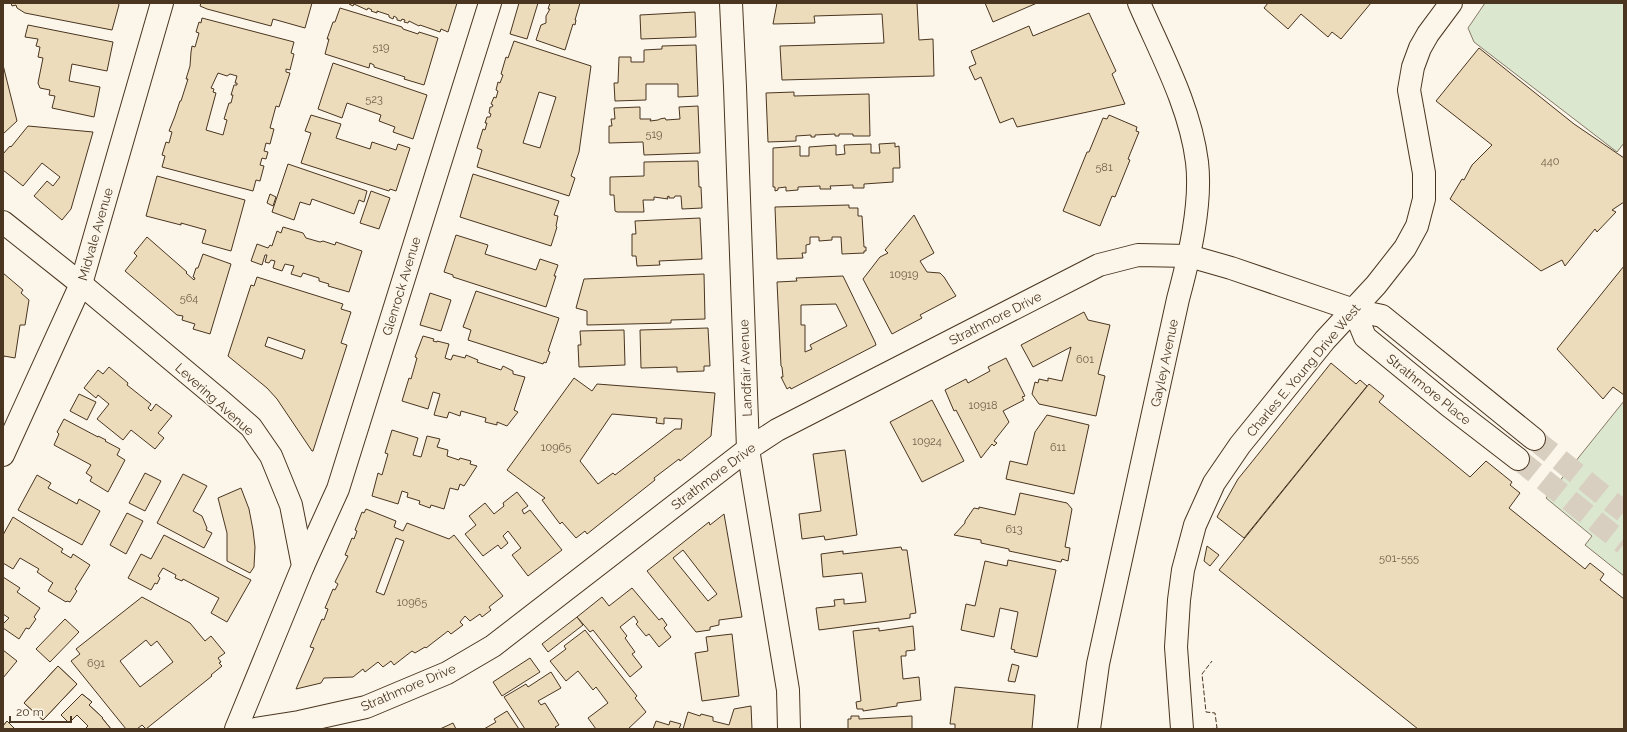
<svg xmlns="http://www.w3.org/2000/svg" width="1627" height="732" font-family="Raleway,sans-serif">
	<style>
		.green { fill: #dce7d0; stroke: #887966 }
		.building { fill: #ecdcbc; stroke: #4a3520; fill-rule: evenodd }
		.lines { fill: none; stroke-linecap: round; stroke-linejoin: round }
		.minor-tunnel { stroke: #d8cfc1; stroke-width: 22; stroke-dasharray: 22 11; stroke-linecap: butt }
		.minor-casing { stroke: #4a3520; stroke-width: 24 }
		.minor { stroke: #fbf6e9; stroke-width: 22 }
		.fence { stroke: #4a3520; stroke-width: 1; stroke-dasharray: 5 2; stroke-linecap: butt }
		.labels { text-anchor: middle; stroke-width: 3; stroke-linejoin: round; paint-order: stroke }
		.number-label { font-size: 11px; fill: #725f47 }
		.street-label { font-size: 13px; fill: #4a3520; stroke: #fbf6e9 }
	</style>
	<rect width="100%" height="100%" fill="#fbf6e9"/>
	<!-- green -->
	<g class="green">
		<path d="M1485,3H1624V143L1617,152L1474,42L1468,28Z"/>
		<path d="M1624,401V576L1585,545L1592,536L1546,498Z"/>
	</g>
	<!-- building -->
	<g class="building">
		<path d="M11,3H118L119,5L112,30L25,13L17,8L16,5L12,6Z"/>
		<path d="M201,3H312L305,28L273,19L271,26L207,9L200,6Z"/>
		<path d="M349,3H457L448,32L441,29L440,32L420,25L419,26L409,21L408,23L404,22L405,20L402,19L401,21L397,20V18L394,16L393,19L389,17V15L377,11V13L371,11L372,10L368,8L367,10L354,4L353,6L349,4Z"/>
		<path d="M519,3H538L527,39L510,34Z"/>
		<path d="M550,3H580L575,20H576L575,25L573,24L565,50L536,40L541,25L546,23V16L550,9H548Z"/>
		<path d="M777,3H917L919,40L933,39L934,76L782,80L780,46L884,43L882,14L814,16L815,23L773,24Z"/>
		<path d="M985,3H1037L993,22Z"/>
		<path d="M1268,3H1371L1341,39L1332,32L1328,37L1301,14L1288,29L1264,8Z"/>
		<path d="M340,8L402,27L403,29L418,34L419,32L438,38L424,85L404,79L405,77L374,67V65L370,63L369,68L325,54L329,39H327L333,22H335Z"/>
		<path d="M695,12L696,37L641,39L640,15Z"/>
		<path d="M1089,13L1116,71L1112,74L1125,104L1017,127L1013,118L1000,123L981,77L975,80L969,67L976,64L971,51L1029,26L1033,36Z"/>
		<path d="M202,18L294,42L291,53L294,54L290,70L286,69V72L290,73L279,107L276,106L270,128L274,129L270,144L266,143L264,151L268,152L266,159L262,158L260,165L264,166L260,181L256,180L253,191L162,167L165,156L162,155L166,142L169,143L172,132L169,131L175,116L180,101H181L188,79H186L190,66L191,52L192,46L195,47L199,33L196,32L199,22L201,23ZM218,73L227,76L230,74L237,76L235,83H237V85H234L231,95H233L231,103H229L224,119L227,120L223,135L206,130L216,93L213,92L214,89L211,88Z"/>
		<path d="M28,25L113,42L107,71L72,64L69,81L100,87L94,117L52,108L55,96L49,95L50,90L40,88L38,83L43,58L38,57L40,47L36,46L38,39L25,37Z"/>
		<path d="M514,41L591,66L579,152L571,176L575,178L569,196L477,167L482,150L477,148L483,129L485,130L487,123H485L487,117H490L491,114L489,113L490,107H492L493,105L491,104L494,97L496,98L498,91L496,90L498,82L500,83L503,75L501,74L506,57L508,58ZM539,92L556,97L540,148L523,143Z"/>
		<path d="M696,45L698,96L678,97V84H646V100L615,101L614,83H618L619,57H631V62H644V50L662,49V46Z"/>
		<path d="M1479,48L1574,124L1624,158V202L1612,210L1616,212L1597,232L1595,229L1565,266L1562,260L1541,271L1450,199L1462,179L1464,180L1472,165L1492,145L1436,101Z"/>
		<path d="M333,63L427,95L413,139L393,132L395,127L379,121L381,115L347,103L342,118L318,109Z"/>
		<path d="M3,65L17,121L3,134Z"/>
		<path d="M794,92V96L869,94L870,136H853V134H839V136H835V134L815,135V137H811V135L796,136V141L768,142L766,93Z"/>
		<path d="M698,106L700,153L644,155L643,142L609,143V126H612L611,119H615L614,108L640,107V119H651L650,121L658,120L660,119L665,118L666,120L680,119L679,107Z"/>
		<path d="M311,115L341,124L336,138L370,149L372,142L396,150L398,144L410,148L396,191L390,189L389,191L301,163L311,133L305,131Z"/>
		<path d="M1109,115L1137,127L1136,131L1139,132L1128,159L1130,160L1115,197L1112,196L1100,226L1063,211L1087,152H1089L1103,118L1107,119Z"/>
		<path d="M28,126L93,132L71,209L62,220L34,196L47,181L53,186L60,177L42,163L23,186L3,170V154L10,146L11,147Z"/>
		<path d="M895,143V147L899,146L900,168H893V182L864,184V188H853V185L830,186L831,189H820V186L798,187V190L786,191V187L778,188V190L775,191V187H773V148L800,146V156H809V147L836,145V155L845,154L844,145L871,144V153H880L879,144Z"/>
		<path d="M698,161L699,187H701L702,208L682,209L681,196H675L674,198H669V196L667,197L668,199L654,197V200H643L644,212H617L615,211L614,195H610V177L644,176V162Z"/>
		<path d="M288,164L367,191L364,202L359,200L354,214L312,199L310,205L300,202L294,220L272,212Z"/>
		<path d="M473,174L559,201L554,215L558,216L556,226L557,227L551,246L460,217Z"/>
		<path d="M157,176L245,200L231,251L202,243L206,230L181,223V225L146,216Z"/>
		<path d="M371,191L390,198L379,229L360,223Z"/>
		<path d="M270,194L276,197L273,206L267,203Z"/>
		<path d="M849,205V208H858V216H862L864,247H866V251H864V253L842,254L841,237H832V240L819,241V237H810V244L806,245V253H802L803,258L777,259L775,207Z"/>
		<path d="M914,215L934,253L920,261L927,272L940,273L944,277L956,296L920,315L922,318L892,334L863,279L880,257L888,253L885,250Z"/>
		<path d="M700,218L702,259L659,261L660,265L637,266L636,256H632V234H636L635,221Z"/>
		<path d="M283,227L303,233L306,238L320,242L323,241L335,245L336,242L362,251L349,292L328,286L329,284L319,281V278L303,273L301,277L291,274L294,266L285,264L282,271L273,268L275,261L271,260L269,263L265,262L267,255H265L262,265L251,261L257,244L268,248L270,245L272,246L277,231L281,233Z"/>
		<path d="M456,235L488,245L485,254L536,270L540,259L558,265L554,276H556L546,307L453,277V275L444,272Z"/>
		<path d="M147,237L187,272L186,273L194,280L195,278L193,277L196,268H198L203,254L231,264L210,334L193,329L195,324L182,320L183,316L177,315L125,271L137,256L134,253Z"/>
		<path d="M1624,266V395L1613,387L1603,399L1557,349Z"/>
		<path d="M3,273L23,290L21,293L29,300L25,325H20L15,358L4,356L3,360Z"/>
		<path d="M704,274L705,319L671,320V323L587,325V311L576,308L584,279Z"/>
		<path d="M843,276L875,342L876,345L791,389L790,387L787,389L781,377H783L782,367L781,366L777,282L797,281L796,278ZM836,304L847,326L810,345L812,349L805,352V325H801V305Z"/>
		<path d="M257,277L343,304L341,309L351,312L341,343L347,345L313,451H312L277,399L267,388L228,356L251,285L254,286ZM268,337L305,350L302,359L265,346Z"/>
		<path d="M476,291L559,318L548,351L550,352L546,363L544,362L543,364L468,340L471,330L463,327Z"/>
		<path d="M430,293L451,300L441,331L420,325Z"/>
		<path d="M1084,312L1088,320L1110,325L1098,374L1105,376L1096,416L1039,404L1032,394L1035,382L1038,383L1039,379L1048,381V378L1062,381L1071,347L1033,367L1021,345Z"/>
		<path d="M708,328L710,366H704V371L677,372V367L641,368L640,330Z"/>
		<path d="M624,330L625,365L579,367L578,345H581L580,331Z"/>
		<path d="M423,336L434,339L433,341L437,342V341L449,344L445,358L451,360L453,355L465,358L466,355L478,360L477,362L501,370L503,366L513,371V374L525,377L514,410L518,412L507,426L497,422V425L485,422L486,418L461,411L460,416L449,412L447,418L434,415L440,394L433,392L428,409L402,401L409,378L411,379L417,358L415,357Z"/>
		<path d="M1006,358L1025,396L1022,397L1024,400L1003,411L1009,422L994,441L997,443L994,446L992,444L981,458L956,410L954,411L945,390L966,379L968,383L990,371L988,367Z"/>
		<path d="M1331,363L1356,384L1360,380L1367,386L1244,538L1217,517L1225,502L1238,479L1251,463Z"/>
		<path d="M109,367L128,383L127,385L151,404L148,408L151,411L156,404L172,416L158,433L164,438L155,449L131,430L123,440L97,419L109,404L98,395L96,398L84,388L98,370L103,374Z"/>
		<path d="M574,378L592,391L597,384L715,393L711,436L680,461L679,459L654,478L655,480L587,534L585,531L576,538L562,522L560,524L542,500L545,498L507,470ZM612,414L657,418L656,423L664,424V418L682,419L681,429H675L615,475L613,473L598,484L580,461Z"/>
		<path d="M1369,384L1384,396L1379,402L1470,477L1486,461L1512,482L1510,485L1520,493L1509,508L1585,569L1590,563L1604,574L1600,580L1624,599V729H1418L1219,570Z"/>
		<path d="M79,394L96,402L87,420L70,411Z"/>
		<path d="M932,400L964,461L922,482L890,422Z"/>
		<path d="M1047,415L1089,425L1074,494L1006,479L1010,461L1027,465L1035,432Z"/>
		<path d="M64,419L98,437V436L106,440L105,441L120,449L117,455L125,460L108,492L90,481L92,477L86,473L91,465L54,445L59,434L57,432Z"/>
		<path d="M392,430L418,438L413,455L421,457L427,436L440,439L437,447L448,450L447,456L459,460L460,458L471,461L470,464L477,466L464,486L460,484L458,490L450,488L444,509L431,505L430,508L419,504L420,501L407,497L408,493L402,491L398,504L372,496L378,473L382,475L388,454L385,453Z"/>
		<path d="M845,450L857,535L825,540L824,536L802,539L799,514L821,511L813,454Z"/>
		<path d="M145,473L161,481L145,511L129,503Z"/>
		<path d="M183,474L207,486L193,511L202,516L207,528L206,530L212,533L204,548L157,523Z"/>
		<path d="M37,475L51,483L48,488L77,504L79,499L100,511L82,545L18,510Z"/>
		<path d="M241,488L249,509L253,530L255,547L254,567L250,573L227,561V533L218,498Z"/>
		<path d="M517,492L528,506L522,510L524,514L530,510L562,550L528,576L512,555L521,548L508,531L503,536L508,543L501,549L498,545L483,556L465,534L476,525L469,516L485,503L494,514L504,506L503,503Z"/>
		<path d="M1020,493L1067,503L1072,509L1065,547L1070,548L1068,561L1062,559L1061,562L1009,551V549L981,543V540L954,535L965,523V521L974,508L979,509V507L1015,515Z"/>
		<path d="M366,509L396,521L394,527L403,531L407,523L449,539L454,535L503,596L489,607L491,610L482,617L480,614L470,621L465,616L460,622L463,625L451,634L448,631L426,648L425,647L415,653L412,651L394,665L391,661L383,667L378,662L365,672L363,669L353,677L324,678L321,683L296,689L314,648L310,647L322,619L324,620L328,609L325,608L333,589L335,590L338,584L335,582L348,556L345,555L352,538L354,539L357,531L355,530L362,512L364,513ZM396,538L404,541L384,595L376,592Z"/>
		<path d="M127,513L143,521L126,554L110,545Z"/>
		<path d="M724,514L742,617L719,620V625L710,627V630L696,632L647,571L709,522L710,525ZM683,550L717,594L708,601L673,558Z"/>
		<path d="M13,517L63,549L61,552L71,558L73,554L90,565L75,589L77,591L70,602L67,601L66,602L48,591L52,584L53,583L37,572L39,569L20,558L13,569L3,563V535Z"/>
		<path d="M164,535L251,580L227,622L211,613L219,598L183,579L182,581L175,578L176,575L163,568L158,576L160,578L157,584L155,583L151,590L128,578L141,554L151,559Z"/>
		<path d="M1207,546L1219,555L1210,566L1204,561Z"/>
		<path d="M901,547L902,550H907L916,613L910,614V618L819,630L816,608L835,606L834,600L844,599V604L866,602L862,573L823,577L821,554L843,551V554Z"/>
		<path d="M1008,560L1056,570L1037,657L1014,652L1015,650L1011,649L1018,612L1000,608L994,637L961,630L966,604L975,606L985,561L1007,566Z"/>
		<path d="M3,577L20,588L17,592L40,608L34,617L36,619L29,629L26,628L19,639L3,628V624L9,618L3,614Z"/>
		<path d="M632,588L659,620L662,618L667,625L664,628L671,637L659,647L649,634L646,636L636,624L638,622L634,616L620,627L627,636L625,638L635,652L632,654L642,667L630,677L593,630L590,632L577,617L602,597L609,606Z"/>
		<path d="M142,597L190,623L205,641L211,636L225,653L218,658L221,662L219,663L222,666L211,675L212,676L146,729L142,725L137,729H126L71,661L80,654L76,649ZM146,640L151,646L157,641L173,662L140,687L120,661Z"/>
		<path d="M577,617L583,625L548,652L542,644Z"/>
		<path d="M65,619L79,632L50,662L36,649Z"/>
		<path d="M913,626L915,650L906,651V656H901L903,679L919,677L921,700L897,703V706L863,711V709H857L856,702L861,701L853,631L879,628V631Z"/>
		<path d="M585,630L637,696L635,698L646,712L628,729H596L588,718L608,703L596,687L593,690L578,671L566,681L550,661L566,649L564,646Z"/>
		<path d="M732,634L739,696L702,701L695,653L708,651L706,637Z"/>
		<path d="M3,650L17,661L3,678Z"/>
		<path d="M530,658L540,672L502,696L493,682Z"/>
		<path d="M1012,664L1019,666L1015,682L1008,681Z"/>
		<path d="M58,666L77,684L43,720L24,703Z"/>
		<path d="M58,666L77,684L43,720L24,703Z"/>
		<path d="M551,672L561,688L538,701L541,705L545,703L559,725L555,727L557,729H525L504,697L526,684L528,687Z"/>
		<path d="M955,687L1035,695L1032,729H955V724H950Z"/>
		<path d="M82,694L92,702L89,705L103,718H102L111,729H85L88,726L77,715L69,723L61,715Z"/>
		<path d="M82,694L92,702L89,705L103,718H102L111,729H85L88,726L77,715L69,723L61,715Z"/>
		<path d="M751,706L752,729H683L688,712L700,716L701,714L713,717V721L729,725L734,709Z"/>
		<path d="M507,711L519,729H484L496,722L494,719Z"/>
		<path d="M851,716H859V719L912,716V729H848V719H851Z"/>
		<path d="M7,721L15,729H3V726Z"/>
		<path d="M7,721L15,729H3V726Z"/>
		<path d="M656,721L669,725L670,721L681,724L679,729H653Z"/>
		<path d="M453,723L456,729H440Z"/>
	</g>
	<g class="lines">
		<!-- minor-tunnel -->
		<g class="minor-tunnel">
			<path d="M1534,439L1624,512"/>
			<path d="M1518,459L1624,544"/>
		</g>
		<!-- minor casing -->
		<g class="minor-casing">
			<g id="minor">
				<path d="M731,3L735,87L748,449L788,690L789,729"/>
				<path d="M3,222L81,284L221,401L251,427L271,456L291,505L303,566L236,729"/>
				<path d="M1354,310L1365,337L1448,405L1518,459"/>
				<path d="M3,455L81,284L162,3"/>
				<path d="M303,566L338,489L490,3"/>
				<path d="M255,729L299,722L366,707L447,673L493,646L748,449L777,430L1099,265L1138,255L1189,256L1231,268L1354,310L1382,316L1534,439"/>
				<path d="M1089,729L1098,664L1178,299C1189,258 1202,205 1197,162C1190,106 1161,54 1139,3"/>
				<path d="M1182,729L1176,647L1179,600L1183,570L1195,525L1214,483L1240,445L1325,340L1376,285L1405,248L1417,226L1424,199V173L1409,90L1413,67L1420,48L1428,34L1451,3"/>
			</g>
		</g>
		<!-- minor -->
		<use href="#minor" class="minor"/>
		<!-- fence -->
		<path class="fence" d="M1209,729L1217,728L1215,713L1206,712L1202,674L1212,661"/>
	</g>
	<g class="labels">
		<!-- number labels -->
		<g class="number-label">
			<text x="381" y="51">519</text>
			<text x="374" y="103">523</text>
			<text x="654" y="138">519</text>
			<text x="1550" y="165">440</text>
			<text x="1104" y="171">581</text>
			<text x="904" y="278">10919</text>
			<text x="189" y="302">564</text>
			<text x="1085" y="363">601</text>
			<text x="983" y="409">10918</text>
			<text x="927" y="445">10924</text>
			<text x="556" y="451">10965</text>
			<text x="1058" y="451">611</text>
			<text x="1014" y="533">613</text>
			<text x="1399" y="562">501-555</text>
			<text x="412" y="606">10965</text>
			<text x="96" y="667">691</text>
		</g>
		<!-- street labels -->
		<g class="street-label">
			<text transform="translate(95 234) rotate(-74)" y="5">Midvale Avenue</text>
			<text transform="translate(401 286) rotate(-73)" y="5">Glenrock Avenue</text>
			<text transform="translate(995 318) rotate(-27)" y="5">Strathmore Drive</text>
			<text transform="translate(1164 363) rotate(-78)" y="5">Gayley Avenue</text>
			<text transform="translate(745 368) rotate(-92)" y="5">Landfair Avenue</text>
			<text transform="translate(1303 370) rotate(-50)" y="5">Charles E. Young Drive West</text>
			<text transform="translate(1429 389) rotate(39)" y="5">Strathmore Place</text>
			<text transform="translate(215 399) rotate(42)" y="5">Levering Avenue</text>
			<text transform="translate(713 476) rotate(-37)" y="5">Strathmore Drive</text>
			<text transform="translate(408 687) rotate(-23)" y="5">Strathmore Drive</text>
		</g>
	</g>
	<!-- border -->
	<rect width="1627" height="732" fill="none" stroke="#4a3520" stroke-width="8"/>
	<!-- scale -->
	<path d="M10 716v6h61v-6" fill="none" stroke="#4a3520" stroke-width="2"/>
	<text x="16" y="716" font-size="12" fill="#4a3520" stroke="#fbf6e9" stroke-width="3" paint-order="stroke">20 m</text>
</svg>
